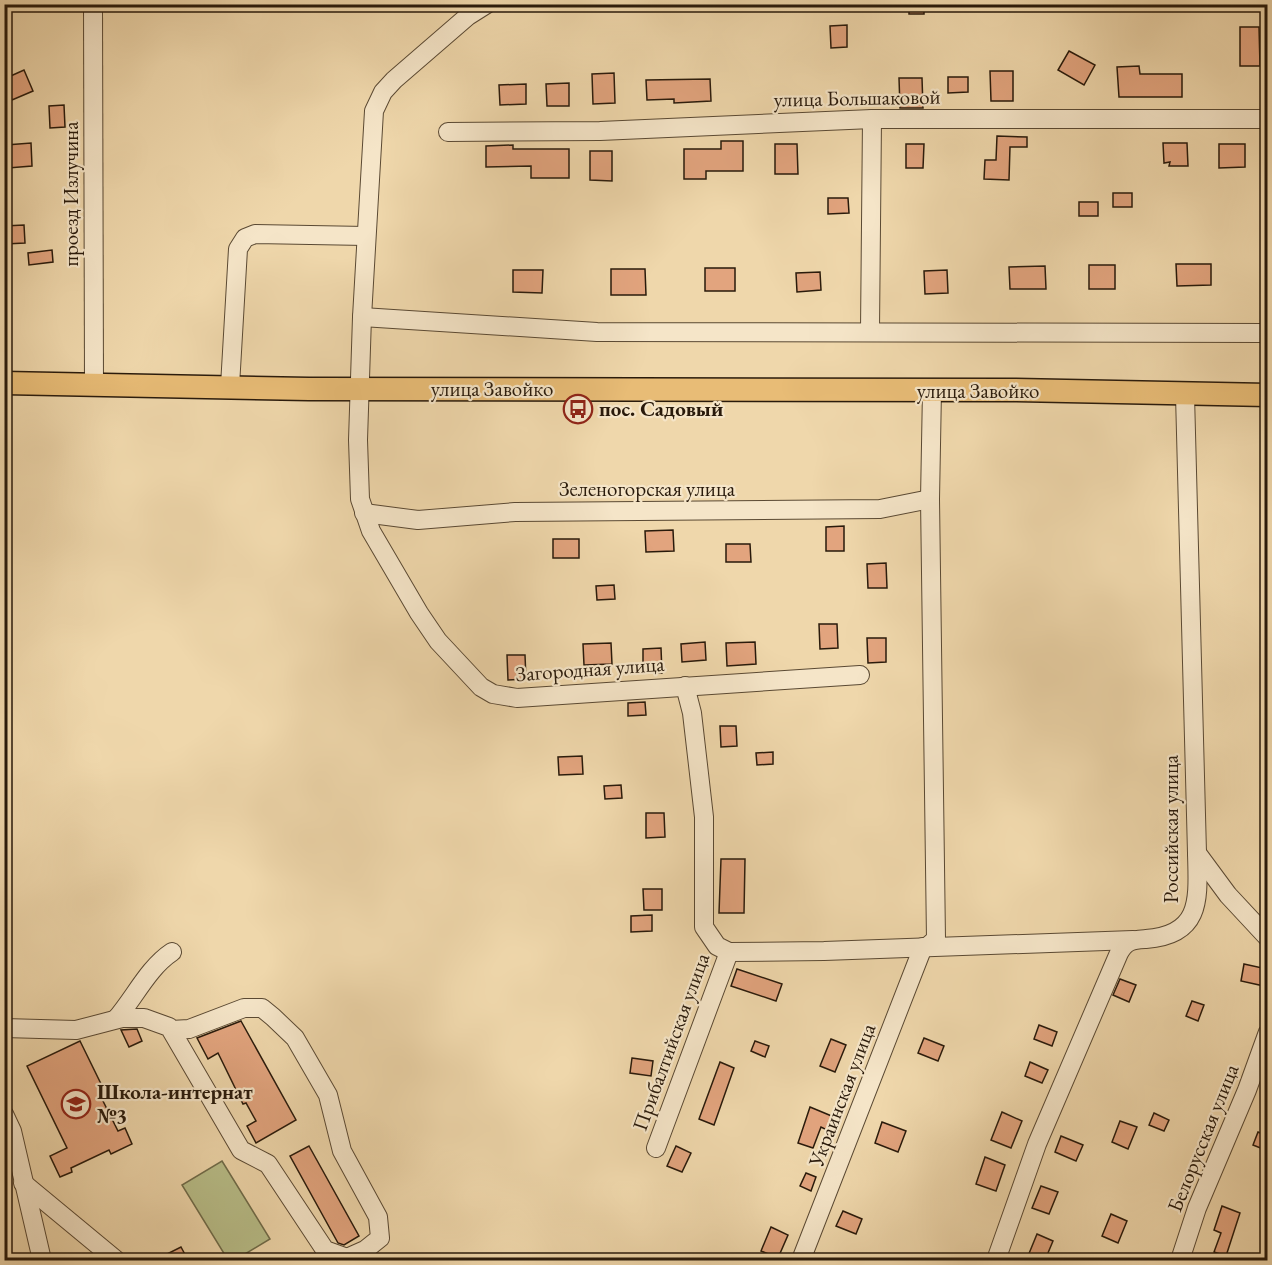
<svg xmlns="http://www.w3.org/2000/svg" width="1272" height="1265" font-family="'EB Garamond',serif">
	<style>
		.green { fill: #b8be89; stroke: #706c4a; stroke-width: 1.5 }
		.building { fill: #e2a47e; stroke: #291a0b; stroke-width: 1.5 }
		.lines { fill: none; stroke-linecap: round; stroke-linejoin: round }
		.minor-casing { stroke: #5a4933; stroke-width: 20 }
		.major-casing { stroke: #291a0b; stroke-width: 25 }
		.minor { stroke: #f5e5c8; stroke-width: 18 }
		.major { stroke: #e8bc76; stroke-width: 22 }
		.labels { text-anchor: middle; stroke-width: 4.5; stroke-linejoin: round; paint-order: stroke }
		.street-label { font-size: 21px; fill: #291a0b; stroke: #f5e5c8 }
		.poi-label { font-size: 21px; font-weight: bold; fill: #291a0b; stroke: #f5e5c8; text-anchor: start }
	</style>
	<rect width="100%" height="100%" fill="#efd7ab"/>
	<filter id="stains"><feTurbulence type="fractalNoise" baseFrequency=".00333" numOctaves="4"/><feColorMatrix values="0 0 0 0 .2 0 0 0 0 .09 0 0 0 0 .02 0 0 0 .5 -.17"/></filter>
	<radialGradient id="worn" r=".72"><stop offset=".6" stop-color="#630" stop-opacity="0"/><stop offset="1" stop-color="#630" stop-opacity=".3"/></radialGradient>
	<!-- green -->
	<path class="green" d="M222,1161L270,1239L235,1260H228L182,1185Z"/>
	<!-- building -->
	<g class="building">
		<rect x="909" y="4" width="15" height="10"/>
		<path d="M847,25V47L831,48L830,26Z"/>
		<path d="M1240,27H1259L1260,66H1240Z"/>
		<path d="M1069,51L1095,65L1084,85L1058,70Z"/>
		<path d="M1139,66L1140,74H1182V97H1119L1117,67Z"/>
		<path d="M24,70L33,91L12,100L4,79Z"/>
		<path d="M990,71H1013V101H991Z"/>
		<path d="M614,73L615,103L593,104L592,74Z"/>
		<path d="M948,77H968V92L948,93Z"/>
		<path d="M899,78H922L923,108H900Z"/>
		<path d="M710,79L711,101L674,103V99L647,100L646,80Z"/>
		<path d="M569,83V106H547L546,84Z"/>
		<path d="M526,84V104L500,105L499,85Z"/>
		<path d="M64,105L65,127L50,128L49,106Z"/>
		<path d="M997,136L1027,137V147H1010L1009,180L984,179L985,160H996Z"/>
		<path d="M721,141H743V171H706V179H684V149H721Z"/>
		<path d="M31,143L32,166L8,168L6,145Z"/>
		<path d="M1163,143H1187L1188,166H1169L1170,162L1164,163Z"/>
		<path d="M775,144H797L798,174H775Z"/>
		<path d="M906,144H924L923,168H906Z"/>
		<path d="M1219,144H1245V167L1219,168Z"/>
		<path d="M513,145V149H569V178H531V166L486,167V146Z"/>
		<path d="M590,151H612V181L590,180Z"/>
		<rect x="1113" y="193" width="19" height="14"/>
		<path d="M828,198H848L849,213L828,214Z"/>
		<rect x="1079" y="202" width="19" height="14"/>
		<path d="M24,225L25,243L5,244L4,226Z"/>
		<path d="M52,250L53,262L29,265L28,253Z"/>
		<path d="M1176,264H1211V285L1177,286Z"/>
		<rect x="1089" y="265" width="26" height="24"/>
		<path d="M1045,266L1046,289H1010L1009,267Z"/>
		<rect x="705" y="268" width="30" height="23"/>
		<path d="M611,269H645L646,295H611Z"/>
		<path d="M513,270H543L542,293L513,292Z"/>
		<path d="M947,270L948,293L925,294L924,271Z"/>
		<path d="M820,272L821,290L797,292L796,273Z"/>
		<path d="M844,526V551H826V527Z"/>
		<path d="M673,530L674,551L646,552L645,531Z"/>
		<rect x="553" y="539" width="26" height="19"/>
		<path d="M726,544H750L751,562H726Z"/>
		<path d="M886,563L887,588H868L867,564Z"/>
		<path d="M614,585L615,599L597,600L596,586Z"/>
		<path d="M819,624H837L838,648L820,649Z"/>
		<path d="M867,638H886V662L868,663Z"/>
		<path d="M705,642L706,660L682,662L681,644Z"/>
		<path d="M755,642L756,664L727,666L726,643Z"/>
		<path d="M611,643L612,664L584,665L583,644Z"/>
		<path d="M661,648L662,673H643V649Z"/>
		<path d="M507,655H525L526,679L508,680Z"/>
		<path d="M645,702L646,715L628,716V703Z"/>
		<path d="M720,726H736L737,746L721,747Z"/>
		<path d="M773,752V764L757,765L756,753Z"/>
		<path d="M582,756L583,774L559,775L558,757Z"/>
		<path d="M621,785L622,798L605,799L604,786Z"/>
		<path d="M646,813H664L665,837L646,838Z"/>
		<path d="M721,859H745L744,913H719Z"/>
		<path d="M643,889H662V910H644Z"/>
		<path d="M652,915V931L631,932V916Z"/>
		<path d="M1244,964L1267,969L1264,986L1241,981Z"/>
		<path d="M737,969L782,984L776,1001L731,986Z"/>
		<path d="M1120,979L1136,985L1129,1002L1113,995Z"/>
		<path d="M1192,1001L1204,1005L1198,1021L1186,1016Z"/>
		<path d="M241,1021L296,1120L256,1143L247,1126L256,1121L246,1103L243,1104L218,1053L208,1059L197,1038Z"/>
		<path d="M1039,1025L1057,1032L1052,1046L1034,1039Z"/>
		<path d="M137,1029L142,1041L129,1047L121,1030Z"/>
		<path d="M924,1038L944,1046L938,1061L918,1053Z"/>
		<path d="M831,1039L846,1045L835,1072L820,1066Z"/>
		<path d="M80,1041L104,1090L99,1093L118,1131L125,1128L132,1144L111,1154L109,1150L71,1168L72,1172L60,1177L50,1156L67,1148L27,1066Z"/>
		<path d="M755,1041L769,1046L765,1057L751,1051Z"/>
		<path d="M632,1058L653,1061L651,1076L630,1073Z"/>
		<path d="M720,1062L734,1068L714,1125L699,1119Z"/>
		<path d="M1030,1062L1048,1070L1042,1083L1025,1076Z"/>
		<path d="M810,1107L834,1117L829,1131L821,1127L813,1148L798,1143Z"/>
		<path d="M1002,1112L1022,1121L1011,1148L991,1140Z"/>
		<path d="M1154,1113L1169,1120L1164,1131L1149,1125Z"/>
		<path d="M1120,1121L1137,1127L1128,1149L1112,1142Z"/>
		<path d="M882,1122L906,1131L898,1152L875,1143Z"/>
		<path d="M1258,1132L1268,1136V1151L1253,1145Z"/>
		<path d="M1061,1136L1083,1145L1076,1161L1055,1152Z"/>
		<path d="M309,1146L359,1236L344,1245L338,1243L290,1156Z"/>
		<path d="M676,1146L691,1153L682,1172L667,1166Z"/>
		<path d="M985,1157L1005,1165L996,1191L976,1184Z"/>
		<path d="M806,1173L816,1177L811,1191L800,1186Z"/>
		<path d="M1041,1186L1058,1192L1049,1214L1032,1208Z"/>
		<path d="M1222,1206L1240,1213L1226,1256L1214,1252L1221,1233L1214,1230Z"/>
		<path d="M843,1211L862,1219L856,1234L836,1226Z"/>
		<path d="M1111,1214L1127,1221L1118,1243L1102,1236Z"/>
		<path d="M771,1227L788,1235L778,1258L761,1251Z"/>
		<path d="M1037,1234L1053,1241L1045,1260L1028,1256Z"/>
		<path d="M181,1247L188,1260H155Z"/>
	</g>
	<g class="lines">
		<!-- minor casing -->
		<g class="minor-casing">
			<g id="minor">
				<path d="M93,4L94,384"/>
				<path d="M487,4L468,16L394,80L383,92L374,111L362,317L358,440L360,499L371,531L419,613L438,641L481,687L493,694L517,698L860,675"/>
				<path d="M448,132L600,131L872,119H1268"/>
				<path d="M362,317L597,332L1268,333"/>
				<path d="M870,330L872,119"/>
				<path d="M230,386L238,249L245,238L255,234L366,236"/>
				<path d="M364,513L418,520L515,512L880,509L930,499"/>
				<path d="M685,686L692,713L704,817V927L717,946L729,952L824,951L1133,940"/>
				<path d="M1197,853L1228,895L1268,938"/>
				<path d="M928,946L936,939L930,499L932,390"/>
				<path d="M116,1019C135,997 148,968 172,952"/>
				<path d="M4,1028L76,1030L122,1018H144L169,1027L171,1030L241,1150L268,1164L325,1250L347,1258L365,1250L380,1238L378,1217L342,1151L328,1095L295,1038L273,1017L262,1008H244L189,1029L171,1030"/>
				<path d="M4,1114L12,1131L42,1260"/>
				<path d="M656,1148L729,952"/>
				<path d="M23,1183L116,1260"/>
				<path d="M801,1260L923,947"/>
				<path d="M996,1260L1037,1144L1119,953C1126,940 1133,940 1146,939C1203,935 1198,897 1197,853L1185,395"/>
				<path d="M1180,1260L1197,1208L1247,1090L1268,1032"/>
			</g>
		</g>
		<!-- major casing -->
		<g class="major-casing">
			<path id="major" d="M4,383L309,389L1013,390L1268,395"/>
		</g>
		<!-- minor -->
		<use href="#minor" class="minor"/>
		<!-- major -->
		<use href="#major" class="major"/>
	</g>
	<!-- icons -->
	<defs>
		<g id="bus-ring" transform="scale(1.5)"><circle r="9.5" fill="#f5e5c8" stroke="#8f2418" stroke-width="1.5"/><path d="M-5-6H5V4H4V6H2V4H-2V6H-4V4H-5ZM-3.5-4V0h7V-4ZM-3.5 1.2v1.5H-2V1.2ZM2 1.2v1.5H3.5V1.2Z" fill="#8f2418"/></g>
		<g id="school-ring" transform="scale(1.5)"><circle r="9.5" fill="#f5e5c8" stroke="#8f2418" stroke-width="1.5"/><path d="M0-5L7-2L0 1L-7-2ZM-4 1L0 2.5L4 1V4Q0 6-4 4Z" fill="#8f2418"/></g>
	</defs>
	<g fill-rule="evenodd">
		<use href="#bus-ring" x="578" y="409"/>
		<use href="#school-ring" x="76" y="1104"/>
	</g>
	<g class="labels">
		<!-- street labels -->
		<g class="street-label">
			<text transform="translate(857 98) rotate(-1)" y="7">улица Большаковой</text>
			<text transform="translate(71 194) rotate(-90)" y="7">проезд Излучина</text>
			<text x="492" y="396">улица Завойко</text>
			<text x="978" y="398">улица Завойко</text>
			<text x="647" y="496">Зеленогорская улица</text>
			<text transform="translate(590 669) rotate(-4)" y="7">Загородная улица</text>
			<text transform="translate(1171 829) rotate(-90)" y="7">Российская улица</text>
			<text transform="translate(671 1042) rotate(-70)" y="7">Прибалтийская улица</text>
			<text transform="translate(842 1095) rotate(-69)" y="7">Украинская улица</text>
			<text transform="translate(1203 1138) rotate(-68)" y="7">Белорусская улица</text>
		</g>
		<!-- poi labels -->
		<g class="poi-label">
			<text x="599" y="416">пос. Садовый</text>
			<text x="97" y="1099">Школа-интернат<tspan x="97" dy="24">№3</tspan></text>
		</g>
	</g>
	<!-- margin -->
	<rect width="1272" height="1265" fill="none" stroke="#efd7ab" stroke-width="24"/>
	<rect x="6" y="6" width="1260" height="1253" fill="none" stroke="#291a0b" stroke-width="3"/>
	<rect x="12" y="12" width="1248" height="1241" fill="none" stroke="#291a0b" stroke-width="1.5"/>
	<rect width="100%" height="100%" filter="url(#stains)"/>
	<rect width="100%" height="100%" fill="url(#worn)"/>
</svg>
